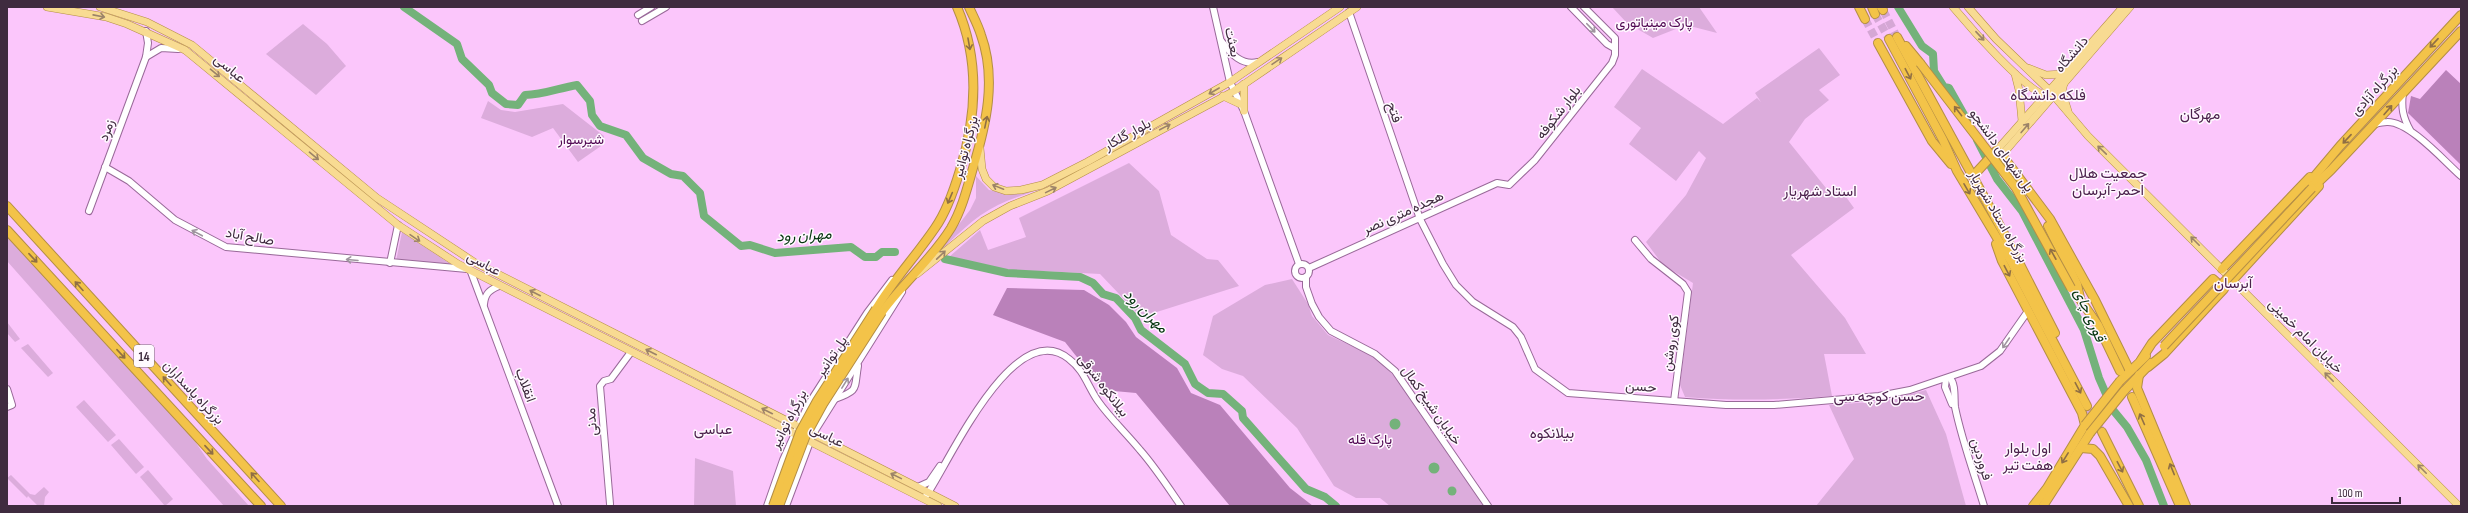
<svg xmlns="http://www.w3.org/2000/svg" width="2468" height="513" font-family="'Sofia Sans Condensed',Vazirmatn,sans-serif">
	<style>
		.green { fill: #dcacdc }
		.forest { fill: #ba81ba }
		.water { fill: #74b27a }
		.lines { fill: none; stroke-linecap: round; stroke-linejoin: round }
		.river { stroke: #74b27a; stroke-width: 8 }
		.highway-tunnel { stroke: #d5a7d5; stroke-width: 8; stroke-dasharray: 8 4; stroke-linecap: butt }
		.secondary-casing { stroke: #996999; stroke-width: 8 }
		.primary-casing { stroke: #b48e46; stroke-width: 8 }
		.highway-casing { stroke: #b48e46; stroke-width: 10 }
		.secondary { stroke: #fff; stroke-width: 6 }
		.primary { stroke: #f8db92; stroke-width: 7 }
		.highway { stroke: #f3c349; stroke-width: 8 }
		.highway-bridge-casing { stroke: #b48e46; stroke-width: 10; stroke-linecap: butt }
		.highway-bridge { stroke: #f3c349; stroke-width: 8 }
		.oneway { stroke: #9c8368 }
		.oneway2 { stroke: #9f959f }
		.oneway3 { stroke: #906f44 }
		.labels { text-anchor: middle; stroke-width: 3; stroke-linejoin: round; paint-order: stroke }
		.shield { fill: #fff9ff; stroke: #796979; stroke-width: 1 }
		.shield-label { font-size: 13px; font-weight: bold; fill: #3f2b3f }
		.park-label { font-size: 14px; fill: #500752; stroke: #fff9ff }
		.street-label { font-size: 14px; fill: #3f2b3f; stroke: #fff9ff }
		.neighbourhood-label { font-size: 15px; fill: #4c214d; stroke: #fff9ff }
		.water-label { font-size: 15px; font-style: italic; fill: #04340e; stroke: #fff9ff }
	</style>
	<rect width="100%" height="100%" fill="#fbc6fb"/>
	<!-- green -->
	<g class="green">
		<path d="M1612,7H1699L1717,33L1686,25L1653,38L1627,23Z"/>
		<path d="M303,24L327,44L346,66L316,95L266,54Z"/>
		<path d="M1819,48L1840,75L1819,90L1829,100L1805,119L1789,142L1830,193L1841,190L1854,208L1791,255L1845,318L1866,354H1824L1832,396C1782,400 1735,401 1685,397L1680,385L1693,283L1663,265L1646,242L1686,195L1706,158L1699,151L1676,181L1629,144L1641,128L1614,107L1642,69L1723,124L1757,98L1761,102L1755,93Z"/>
		<path d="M488,101L501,110L515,112L563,104L604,136V140L601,146L578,162L553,128L532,137L481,118Z"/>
		<path d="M1129,163L1159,191L1171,235L1207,259L1218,260L1239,286L1141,317L1100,274L1043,271L1025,274L949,257L980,230L988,250L1026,237L1019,218Z"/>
		<path d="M1084,168C1057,187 1028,191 998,205C971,218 949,243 928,264L970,210L976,198V176L989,190L1011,194L1044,188Z"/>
		<path d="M7,231L192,437L207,459L249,506H224L7,261Z"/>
		<path d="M402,232L452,265L396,261Z"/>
		<path d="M1292,279L1308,304L1312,316L1328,335L1375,357L1394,376L1484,506H1390L1380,498H1356L1334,486L1297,428L1243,376L1222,369L1203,355L1213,316L1265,285Z"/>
		<path d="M7,322L20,339L15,342L7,333Z"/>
		<path d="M28,344L53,373L48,377L21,348Z"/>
		<path d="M1926,390L1946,434L1966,506H1816L1854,459L1829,405L1885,401Z"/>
		<path d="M84,400L116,435L108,442L76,407Z"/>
		<path d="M119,439L144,467L136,474L111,445Z"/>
		<path d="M695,458L733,471L736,506H694Z"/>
		<path d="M148,470L173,499L165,506L140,477Z"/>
		<path d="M11,475L30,494L35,495L44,487L49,492L45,497L44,506H38L28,496L27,498L7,478Z"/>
	</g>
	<!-- forest -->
	<g class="forest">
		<path d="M2446,70L2461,84V165L2408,113L2411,96L2420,99Z"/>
		<path d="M1007,288L1084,290L1109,305L1126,322L1136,337L1177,368L1191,393L1220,405L1290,488L1313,506H1230L1136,393L1103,390L1065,342L993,315Z"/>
	</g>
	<!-- water -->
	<g class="water">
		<circle cx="1395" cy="424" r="5.5"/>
		<circle cx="1434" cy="468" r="5.5"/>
		<circle cx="1452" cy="491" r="4.5"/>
	</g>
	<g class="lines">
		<!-- river -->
		<g class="river">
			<path d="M404,7L457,44L462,59L489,85L492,93L506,104L518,105L525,95C543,95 559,88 577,85L590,101L592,115L600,126L626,135L643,158L671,174L683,176L700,193L704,216L741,246L750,245L775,253L851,247L865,257H876L882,252H895"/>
			<path d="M1898,7L1922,46L1933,54L1934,71L1944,87L1949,88L1967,120"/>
			<path d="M1977,140L1997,179L2022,211L2084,330L2099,378L2113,410L2127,427L2146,460L2164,506"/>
			<path d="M945,259L1007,273L1080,277L1093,283L1103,294L1116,298L1135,318L1141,330L1185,364L1195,384L1208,393L1223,394L1242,411L1243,418L1306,489L1325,497L1336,506"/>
		</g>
		<!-- highway-tunnel -->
		<g class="highway-tunnel">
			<path d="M1883,10L1897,37"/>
			<path d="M1875,14L1889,39"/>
			<path d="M1865,19L1878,43"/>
			<path d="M2087,406L2102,432"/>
		</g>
		<!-- secondary casing -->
		<g class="secondary-casing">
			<g id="secondary">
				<path d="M1213,7L1230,82L1244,111L1299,264"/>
				<path d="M1571,7L1607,44L1614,48"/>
				<path d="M1349,12L1420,219L1443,264L1456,285L1473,302L1513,327L1521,337L1535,369L1568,393L1726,405H1774L1879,396L1910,390L1981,366L2000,351L2028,311"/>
				<path d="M638,15L651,7"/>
				<path d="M642,21L666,7"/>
				<path d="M1222,42C1231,54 1242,66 1258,62"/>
				<path d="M146,57L161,48L178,49"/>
				<path d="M2403,93C2401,108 2403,117 2410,130"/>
				<path d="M2375,124C2379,123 2383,122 2387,122C2409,121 2445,162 2461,176"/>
				<path d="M105,167L129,181L175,220L226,247L467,269"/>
				<path d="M89,211L146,57L148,43L146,31"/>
				<path d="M1635,240L1651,259L1683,284L1688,292L1674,401"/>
				<path d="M390,263L398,225"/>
				<circle cx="1302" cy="271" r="7"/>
				<path d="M1309,268L1497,183L1509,185L1535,160L1612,63L1615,55V38L1584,7"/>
				<path d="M471,272L558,506"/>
				<path d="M1306,277V287L1312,304L1319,317L1331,331L1375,354L1395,371L1488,506"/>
				<path d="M484,304C485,294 489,290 499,286"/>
				<path d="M1950,378C1956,384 1954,399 1955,407C1962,441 1974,473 1984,506"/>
				<path d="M1946,379L1945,387L1952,404"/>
				<path d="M7,389L12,405L7,407"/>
				<path d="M835,399C859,390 854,390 858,366"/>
				<path d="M918,487L929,482L940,466"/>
				<path d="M926,496C949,463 1014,314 1069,359C1084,370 1088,387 1098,401C1110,418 1126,433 1140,450C1155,467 1168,487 1181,506"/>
				<path d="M610,504L600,386L604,381L611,379L631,352"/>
				<path d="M767,506L783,460L808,405L867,313L892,280"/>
				<path d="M786,506L813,434L902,292"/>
			</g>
		</g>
		<!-- primary casing -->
		<g class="primary-casing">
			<g id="primary">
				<path d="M47,7L106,17L127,24L185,50L398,225L458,264L938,506"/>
				<path d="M100,7L147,22L192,45L377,198L474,262L955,506"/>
				<path d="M1953,7C1968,25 2028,94 2048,96"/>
				<path d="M1968,7L1996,39L2048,89L2088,136L2459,506"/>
				<path d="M2028,68L2046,75L2062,74"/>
				<path d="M2015,74L2019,90L2022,121"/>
				<path d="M2064,83L2062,92L2068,111"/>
				<path d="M1244,84V111"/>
				<path d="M1223,96L1240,104"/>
				<path d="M980,148L982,169L986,179L994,187L1006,191L1021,190L1042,185L1087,162L1230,82L1340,7"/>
				<path d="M1997,150L2123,7"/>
				<path d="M2002,155L2130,7"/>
				<path d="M917,274L983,221L1010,206L1048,191L1234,91L1357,7"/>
			</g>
		</g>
		<!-- highway casing -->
		<g class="highway-casing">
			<g id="highway">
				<path d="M1859,7L1865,19"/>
				<path d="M1872,7L1875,14"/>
				<path d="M1881,7L1883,10"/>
				<path d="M1897,37L2008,241L2055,333"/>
				<path d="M1889,39L1943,140L1957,171L2012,263L2087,406"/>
				<path d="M1878,43L1932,141L1951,164"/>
				<path d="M1906,46L1920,63"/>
				<path d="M1973,176L1997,150L2002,155L2050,219L2095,300L2130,371"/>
				<path d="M2308,184L2340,146L2461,15"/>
				<path d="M2312,188L2331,170L2461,31"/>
				<path d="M7,206L281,506"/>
				<path d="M2048,226L2077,284L2080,298"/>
				<path d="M7,230L261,506"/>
				<path d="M1996,244L2002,261L2082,413L2085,425L2047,488L2033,506"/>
				<path d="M2222,269L2310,177"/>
				<path d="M2232,281L2319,186"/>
				<path d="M2077,295L2098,325L2120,371"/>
				<path d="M876,309C894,279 916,256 935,228C947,211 954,190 960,170C977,115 980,60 957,7"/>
				<path d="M882,312C903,283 932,259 951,228C962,209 967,189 973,168C986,125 997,79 981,35C978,25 973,16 969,7"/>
				<path d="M2141,360L2152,343L2213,279L2224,289L2208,306"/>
				<path d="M2148,367L2164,354L2208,306L2210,301"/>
				<path d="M2139,375L2137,388L2186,506"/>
				<path d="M2120,381L2146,356"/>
				<path d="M2124,391L2151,363"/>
				<path d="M2132,397L2180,506"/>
				<path d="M2102,432L2139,506"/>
				<path d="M2081,448L2093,449L2100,456L2129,506"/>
				<path d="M2043,506L2090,433"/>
			</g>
		</g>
		<!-- secondary -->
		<use href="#secondary" class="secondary"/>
		<!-- primary -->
		<use href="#primary" class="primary"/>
		<!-- highway -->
		<use href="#highway" class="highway"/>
		<!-- highway-bridge casing -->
		<g class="highway-bridge-casing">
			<g id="highway-bridge">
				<path d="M1920,63L2016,188L2071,288"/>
				<path d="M2164,346L2312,188"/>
				<path d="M2085,425L2120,381"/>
				<path d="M2090,433L2124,391"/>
				<path d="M773,506L800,432L817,401L876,309"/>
				<path d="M779,506L806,435L823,404L882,312"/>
			</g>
		</g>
		<!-- highway-bridge -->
		<use href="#highway-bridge" class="highway-bridge"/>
	</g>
	<!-- one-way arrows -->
	<defs><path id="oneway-shaft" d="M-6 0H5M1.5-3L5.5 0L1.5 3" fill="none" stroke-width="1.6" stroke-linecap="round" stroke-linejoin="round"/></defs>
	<g class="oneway">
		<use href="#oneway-shaft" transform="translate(99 16) rotate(11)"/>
		<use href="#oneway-shaft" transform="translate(1980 36) rotate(47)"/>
		<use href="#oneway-shaft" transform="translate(1277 61) rotate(-34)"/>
		<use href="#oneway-shaft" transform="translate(215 73) rotate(40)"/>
		<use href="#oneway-shaft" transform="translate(1214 91) rotate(150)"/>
		<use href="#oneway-shaft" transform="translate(1165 127) rotate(-28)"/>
		<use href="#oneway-shaft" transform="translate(2025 128) rotate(-50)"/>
		<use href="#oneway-shaft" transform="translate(2102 150) rotate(-136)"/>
		<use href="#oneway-shaft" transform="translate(314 156) rotate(40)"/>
		<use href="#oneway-shaft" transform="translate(998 187) rotate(-158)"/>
		<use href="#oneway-shaft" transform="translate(1051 190) rotate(-26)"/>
		<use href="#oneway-shaft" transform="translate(415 238) rotate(34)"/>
		<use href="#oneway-shaft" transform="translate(2195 241) rotate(-135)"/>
		<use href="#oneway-shaft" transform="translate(941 255) rotate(-44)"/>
		<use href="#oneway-shaft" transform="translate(535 293) rotate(-153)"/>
		<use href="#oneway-shaft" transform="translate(651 352) rotate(-153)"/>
		<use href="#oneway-shaft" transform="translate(2329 377) rotate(-135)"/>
		<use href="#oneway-shaft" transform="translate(767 411) rotate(-153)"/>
		<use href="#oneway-shaft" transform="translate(2422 469) rotate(-135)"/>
		<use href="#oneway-shaft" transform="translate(896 476) rotate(-154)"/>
	</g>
	<g class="oneway2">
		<use href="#oneway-shaft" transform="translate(1591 28) rotate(46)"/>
		<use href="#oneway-shaft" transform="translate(197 233) rotate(-152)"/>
		<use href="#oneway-shaft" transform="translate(352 260) rotate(-175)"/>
		<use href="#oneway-shaft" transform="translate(2006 343) rotate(124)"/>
		<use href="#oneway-shaft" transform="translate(845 383) rotate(-58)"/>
	</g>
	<g class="oneway3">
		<use href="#oneway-shaft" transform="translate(2434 43) rotate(133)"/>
		<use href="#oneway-shaft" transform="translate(969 44) rotate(80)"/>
		<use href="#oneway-shaft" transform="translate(1908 74) rotate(62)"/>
		<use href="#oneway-shaft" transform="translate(2388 110) rotate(-49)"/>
		<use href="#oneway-shaft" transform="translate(1958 111) rotate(-128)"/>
		<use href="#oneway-shaft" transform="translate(986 122) rotate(-78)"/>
		<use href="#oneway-shaft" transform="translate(2347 139) rotate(133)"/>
		<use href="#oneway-shaft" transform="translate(1967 189) rotate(60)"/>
		<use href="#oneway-shaft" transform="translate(950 198) rotate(113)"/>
		<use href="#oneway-shaft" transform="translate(2053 254) rotate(-119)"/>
		<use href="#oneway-shaft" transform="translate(33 258) rotate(47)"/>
		<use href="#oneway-shaft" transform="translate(2007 271) rotate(62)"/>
		<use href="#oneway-shaft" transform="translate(79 286) rotate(-132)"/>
		<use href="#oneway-shaft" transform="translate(121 354) rotate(47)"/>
		<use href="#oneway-shaft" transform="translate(167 381) rotate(-132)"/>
		<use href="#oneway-shaft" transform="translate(2078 388) rotate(62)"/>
		<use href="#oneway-shaft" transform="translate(2142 419) rotate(-114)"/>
		<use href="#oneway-shaft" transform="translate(209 450) rotate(47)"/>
		<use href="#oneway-shaft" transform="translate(2065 458) rotate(122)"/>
		<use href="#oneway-shaft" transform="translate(2120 467) rotate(62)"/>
		<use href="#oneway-shaft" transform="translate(2172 469) rotate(-112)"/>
		<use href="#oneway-shaft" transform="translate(255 477) rotate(-132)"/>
	</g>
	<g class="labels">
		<!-- shield labels -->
		<rect class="shield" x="134" y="345" width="20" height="22" rx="3"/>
		<g class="shield-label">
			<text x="144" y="361">14</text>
		</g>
		<!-- park labels -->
		<g class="park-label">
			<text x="1654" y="27">پارک مینیاتوری</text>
			<text x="581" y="144">شیرسوار</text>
			<text x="1370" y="444">پارک قله</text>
		</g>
		<!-- street labels -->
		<g class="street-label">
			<text transform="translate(1233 42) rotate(77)" y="5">بعثت</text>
			<text transform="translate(2071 54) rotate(-49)" y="5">دانشگاه</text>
			<text transform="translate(230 68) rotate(40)" y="5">عباسى</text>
			<text transform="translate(2374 90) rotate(-48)" y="5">بزرگراه آزادی</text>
			<text transform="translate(1395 112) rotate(71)" y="5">فتح</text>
			<text transform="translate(1558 112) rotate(-52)" y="5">بلوار شکوفه</text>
			<text transform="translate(106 130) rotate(-71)" y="5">زمرد</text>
			<text transform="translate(1127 134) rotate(-29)" y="5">بلوار گلکار</text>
			<text transform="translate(965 147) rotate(-75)" y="5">بزرگراه توانیر</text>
			<text transform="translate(2002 150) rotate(54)" y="5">پل شهدای دانشجو</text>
			<text transform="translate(1403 212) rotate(-24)" y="5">هجده متری نصر</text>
			<text transform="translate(1999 216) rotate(60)" y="5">بزرگراه استاد شهریار</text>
			<text transform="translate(250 236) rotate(10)" y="5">صالح آباد</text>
			<text transform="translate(484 263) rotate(28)" y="5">عباسى</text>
			<text transform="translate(2306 336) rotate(45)" y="5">خیابان امام خمینی</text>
			<text transform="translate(1670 343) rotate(-82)" y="5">کوی روشن</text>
			<text transform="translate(831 356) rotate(-56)" y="5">پل توانیر</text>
			<text transform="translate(526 385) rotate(70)" y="5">انقلاب</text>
			<text transform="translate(1104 385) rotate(53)" y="5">بیلانکوه شرقی</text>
			<text transform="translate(1641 386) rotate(4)" y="5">حسن</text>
			<text transform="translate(194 392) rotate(47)" y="5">بزرگراه پاسداران</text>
			<text transform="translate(1432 405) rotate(55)" y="5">خیابان شیخ کمال</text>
			<text transform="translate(788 419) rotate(-63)" y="5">بزرگراه توانیر</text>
			<text transform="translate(591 422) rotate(-95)" y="5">مدنی</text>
			<text transform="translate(827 435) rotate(27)" y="5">عباسى</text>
			<text transform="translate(1982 459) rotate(73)" y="5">فروردین</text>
		</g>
		<!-- neighbourhood labels -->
		<g class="neighbourhood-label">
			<text x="2048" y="100">فلکه دانشگاه</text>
			<text x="2200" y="119">مهرگان</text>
			<text x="2108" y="178">جمعیت هلال<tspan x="2108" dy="17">احمر-آبرسان</tspan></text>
			<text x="1820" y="196">استاد شهریار</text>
			<text x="2233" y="288">آبرسان</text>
			<text x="1879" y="401">حسن کوچه سی</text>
			<text x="713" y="434">عباسی</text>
			<text x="1552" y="438">بیلانکوه</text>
			<text x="2028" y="453">اول بلوار<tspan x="2028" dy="17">هفت تیر</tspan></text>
		</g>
		<!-- water labels -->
		<g class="water-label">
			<text transform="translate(804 235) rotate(-3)" y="5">مهران رود</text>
			<text transform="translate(1146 311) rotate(45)" y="5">مهران رود</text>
			<text transform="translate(2090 315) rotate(66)" y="5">قوری چای</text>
		</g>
	</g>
	<!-- border -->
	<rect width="2468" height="513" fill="none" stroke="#3f2b3f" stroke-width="16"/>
	<!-- scale -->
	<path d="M2332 497v6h68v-6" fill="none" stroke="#3f2b3f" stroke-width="2"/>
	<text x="2338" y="497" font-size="12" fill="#3f2b3f" stroke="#fff9ff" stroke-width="3" paint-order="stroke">100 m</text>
</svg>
